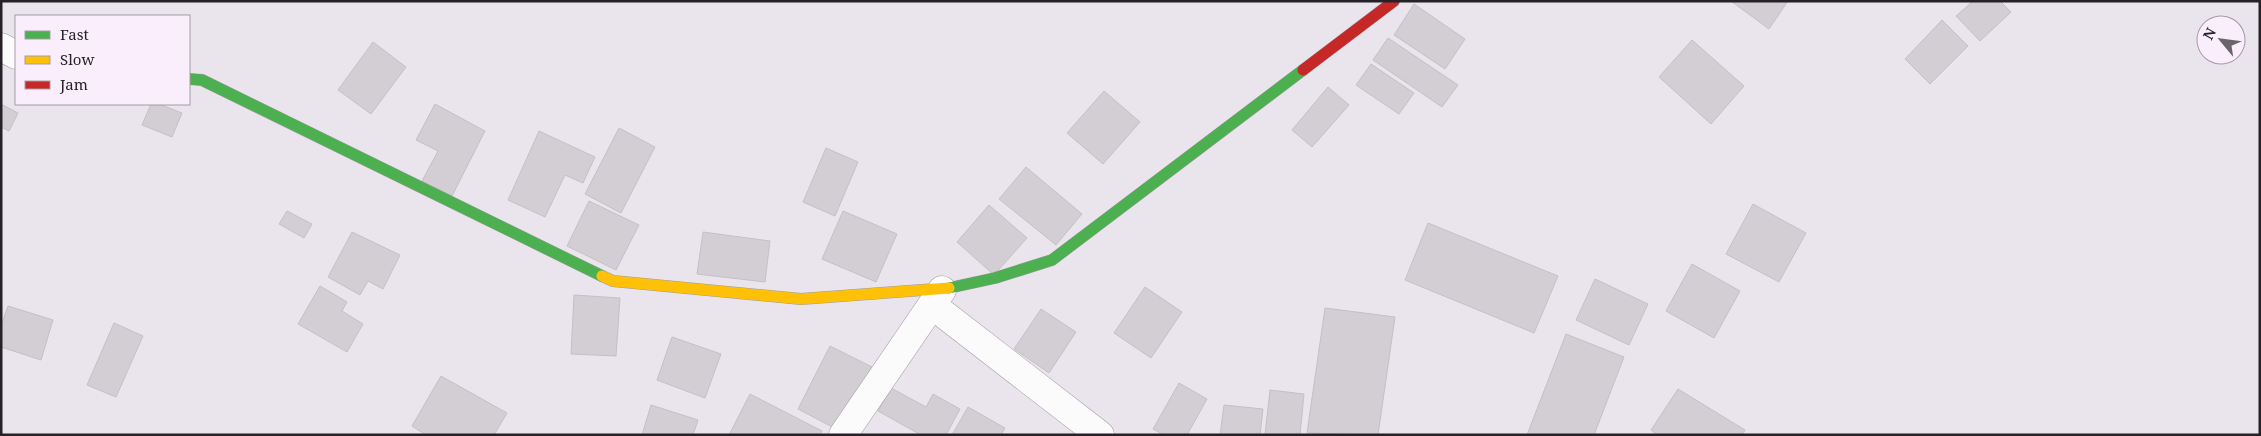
<svg xmlns="http://www.w3.org/2000/svg" width="2261" height="436" font-family="'Noto Serif',serif">
	<style>
		.building { fill: #d2ced3; stroke: #c5c0c6 }
		.lines { fill: none; stroke-linecap: round; stroke-linejoin: round }
		.street-casing { stroke: #a09ca2; stroke-width: 29 }
		.fast-casing { stroke: #a09ca2; stroke-width: 12 }
		.slow-casing { stroke: #a09ca2; stroke-width: 12 }
		.jam-casing { stroke: #a09ca2; stroke-width: 12 }
		.street { stroke: #fcfbfc; stroke-width: 28 }
		.fast { stroke: #4caf50; stroke-width: 11 }
		.slow { stroke: #ffc107; stroke-width: 11 }
		.jam { stroke: #c62828; stroke-width: 11 }
	</style>
	<rect width="100%" height="100%" fill="#eae4ec"/>
	<!-- building -->
	<g class="building">
		<path d="M1731,1H1788L1769,29Z"/>
		<path d="M1973,1H2000L2011,12L1980,41L1956,16Z"/>
		<path d="M1414,4L1465,39L1445,69L1394,35Z"/>
		<path d="M1942,20L1968,46L1930,84L1905,59Z"/>
		<path d="M1388,38L1458,85L1442,107L1373,60Z"/>
		<path d="M1692,40L1744,86L1711,124L1659,77Z"/>
		<path d="M373,42L406,67L371,114L338,90Z"/>
		<path d="M1371,64L1414,93L1399,114L1356,85Z"/>
		<path d="M1328,87L1349,105L1312,147L1292,130Z"/>
		<path d="M1104,91L1140,122L1103,164L1067,133Z"/>
		<path d="M1,104L18,113L9,131L1,127Z"/>
		<path d="M151,104H159L182,113L172,137L142,125Z"/>
		<path d="M435,104L485,131L452,196L422,181L438,151L416,140Z"/>
		<path d="M619,128L655,147L621,213L585,194Z"/>
		<path d="M539,131L595,157L583,183L565,175L545,217L508,200Z"/>
		<path d="M826,148L858,162L835,216L803,202Z"/>
		<path d="M1026,167L1082,214L1056,245L999,199Z"/>
		<path d="M589,201L639,225L616,270L567,246Z"/>
		<path d="M1753,204L1806,233L1779,282L1726,254Z"/>
		<path d="M989,205L1027,238L994,275L957,242Z"/>
		<path d="M287,211L312,224L304,238L279,224Z"/>
		<path d="M843,211L897,234L876,282L822,259Z"/>
		<path d="M1428,223L1558,276L1534,333L1405,280Z"/>
		<path d="M352,232L400,255L383,289L368,281L360,295L328,277Z"/>
		<path d="M703,232L770,241L765,282L697,274Z"/>
		<path d="M1692,264L1740,291L1714,338L1666,311Z"/>
		<path d="M1595,279L1648,304L1629,345L1576,320Z"/>
		<path d="M320,286L347,302L342,311L363,324L347,352L298,324Z"/>
		<path d="M1145,287L1182,312L1151,358L1114,333Z"/>
		<path d="M574,295L620,298L616,356L571,354Z"/>
		<path d="M8,306L53,320L41,360L1,347V326Z"/>
		<path d="M1325,308L1395,317L1378,435L1307,433Z"/>
		<path d="M1041,309L1076,332L1049,373L1014,349Z"/>
		<path d="M114,323L143,336L116,397L87,385Z"/>
		<path d="M1566,334L1624,357L1594,435H1527Z"/>
		<path d="M672,337L721,354L705,398L657,380Z"/>
		<path d="M830,346L872,367L840,431L798,409Z"/>
		<path d="M441,376L507,413L494,435H426L412,426Z"/>
		<path d="M1179,383L1207,399L1187,435H1164L1153,429Z"/>
		<path d="M891,388L926,407L933,394L960,409L946,435H921L878,411Z"/>
		<path d="M1678,389L1745,430L1742,435H1658L1651,430Z"/>
		<path d="M1270,390L1304,394L1300,435H1265Z"/>
		<path d="M750,394L822,431L820,435H729Z"/>
		<path d="M651,405L698,420L693,435H642Z"/>
		<path d="M1224,405L1263,409L1260,435H1220Z"/>
		<path d="M968,407L1005,428L1001,435H952Z"/>
	</g>
	<g class="lines">
		<!-- street casing -->
		<g class="street-casing">
			<g id="street">
				<path d="M1,47L16,55"/>
				<path d="M932,305L1100,435"/>
				<path d="M843,435L942,290"/>
			</g>
		</g>
		<!-- fast casing -->
		<g class="fast-casing">
			<g id="fast">
				<path d="M189,79L202,80L602,276"/>
				<path d="M949,288L995,278L1052,260L1303,70"/>
			</g>
		</g>
		<!-- slow casing -->
		<g class="slow-casing">
			<path id="slow" d="M602,276L613,281L801,299L949,288"/>
		</g>
		<!-- jam casing -->
		<g class="jam-casing">
			<path id="jam" d="M1303,70L1394,1"/>
		</g>
		<!-- street -->
		<use href="#street" class="street"/>
		<!-- fast -->
		<use href="#fast" class="fast"/>
		<!-- slow -->
		<use href="#slow" class="slow"/>
		<!-- jam -->
		<use href="#jam" class="jam"/>
	</g>
	<!-- border -->
	<rect width="2261" height="436" fill="none" stroke="#252126" stroke-width="5"/>
	<!-- legend -->
	<rect x="15" y="15" width="175" height="90" fill="#faeefc" stroke="#a59ca6"/>
	<rect x="25" y="31" width="25" height="8" fill="#4caf50" stroke="#a59ca6"/>
	<text x="60" y="40" font-size="15" fill="#252126">Fast</text>
	<rect x="25" y="56" width="25" height="8" fill="#ffc107" stroke="#a59ca6"/>
	<text x="60" y="65" font-size="15" fill="#252126">Slow</text>
	<rect x="25" y="81" width="25" height="8" fill="#c62828" stroke="#a59ca6"/>
	<text x="60" y="90" font-size="15" fill="#252126">Jam</text>
	<!-- north arrow -->
	<g transform="translate(2221 40) rotate(299)"><circle r="24" fill="#faeefc" stroke="#a59ca6"/>
	<path d="M0-4L9 19L0 12L-9 19Z" fill="#6a656b"/>
	<text y="-8" font-size="14" font-weight="bold" text-anchor="middle" fill="#252126">N</text>
	</g>
</svg>
